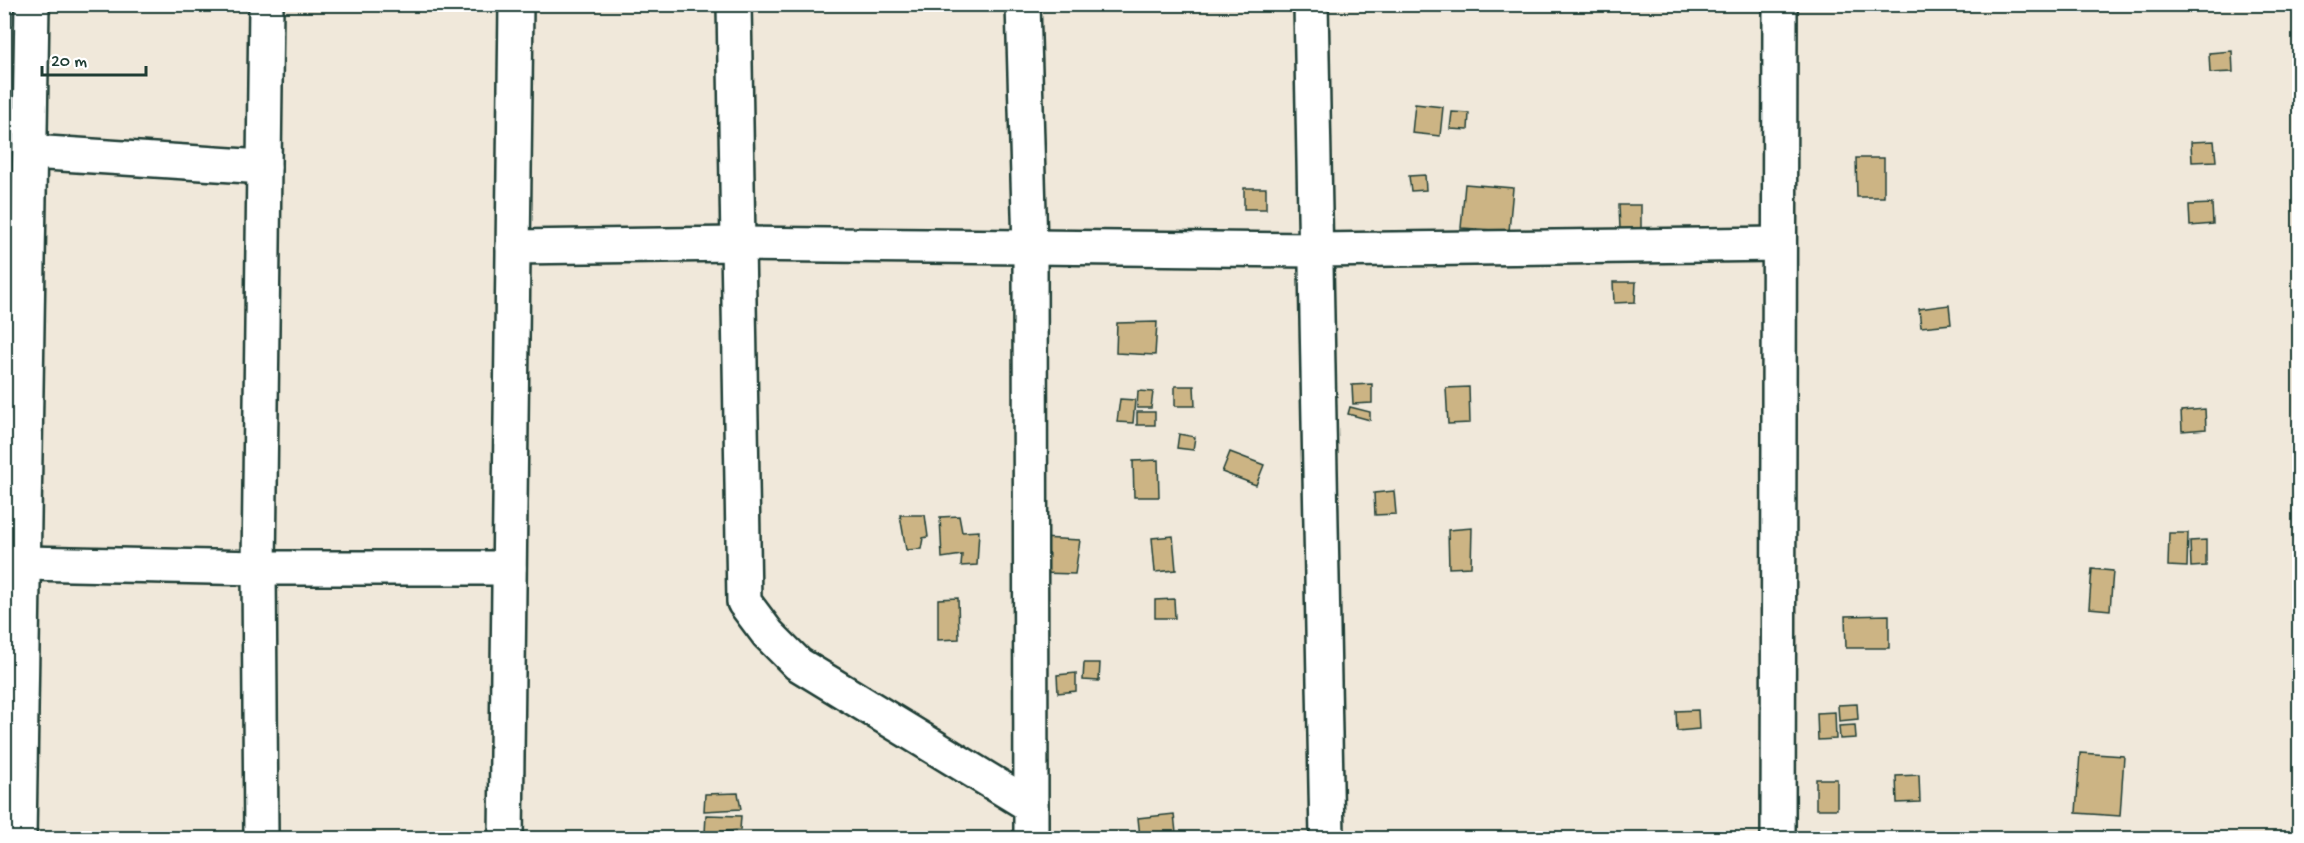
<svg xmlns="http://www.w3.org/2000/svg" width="2304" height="843" font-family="'Gochi Hand',sans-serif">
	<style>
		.building { fill: #ccb484; stroke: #1f3d34; stroke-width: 1.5 }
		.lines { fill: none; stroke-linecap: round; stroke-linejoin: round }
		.street-casing { stroke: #1f3d34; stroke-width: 38 }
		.secondary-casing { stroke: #1f3d34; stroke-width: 38 }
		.street { stroke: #fff; stroke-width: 33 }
		.secondary { stroke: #fff; stroke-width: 33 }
	</style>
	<rect width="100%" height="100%" fill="#f0e8da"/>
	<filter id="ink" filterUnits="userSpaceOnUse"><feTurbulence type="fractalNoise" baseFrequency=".0167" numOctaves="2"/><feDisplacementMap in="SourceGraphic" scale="12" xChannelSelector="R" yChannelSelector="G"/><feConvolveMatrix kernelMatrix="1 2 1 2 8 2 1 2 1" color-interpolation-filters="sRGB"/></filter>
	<g filter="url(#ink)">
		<!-- building -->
		<g class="building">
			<path d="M2232,51L2233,72L2210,73L2209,53Z"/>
			<path d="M1415,104L1443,107L1440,136L1412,133Z"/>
			<path d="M1452,112L1469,113L1468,130L1450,129Z"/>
			<path d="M2214,141L2216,161L2192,162L2191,142Z"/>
			<path d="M1856,158H1884V197H1857Z"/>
			<path d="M1425,175L1426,190L1411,191L1409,176Z"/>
			<path d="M1465,184L1513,188L1509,231L1461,228Z"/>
			<rect x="1244" y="188" width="22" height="21"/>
			<path d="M2212,204L2213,224L2190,226L2189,205Z"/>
			<path d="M1619,205H1641V228L1620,229Z"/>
			<path d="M1613,282H1636L1635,302L1614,303Z"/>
			<path d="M1949,305L1951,324L1921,327L1919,309Z"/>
			<path d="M1157,322L1155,355L1116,353L1117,323Z"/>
			<path d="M1372,384V403L1353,404L1352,385Z"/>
			<path d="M1175,386H1194L1195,406H1175Z"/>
			<path d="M1469,387L1470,423L1448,424L1446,388Z"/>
			<path d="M1138,391L1153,392L1151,408H1137Z"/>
			<path d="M1120,399L1135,400L1133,423L1117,422Z"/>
			<path d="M1350,407L1370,412V420L1348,414Z"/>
			<path d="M2205,409L2206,429L2182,431L2181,411Z"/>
			<rect x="1137" y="412" width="18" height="13"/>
			<path d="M1179,434L1195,437L1193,450L1177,448Z"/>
			<path d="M1230,452L1264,465L1256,485L1222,472Z"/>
			<path d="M1158,460L1159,497H1134L1133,461Z"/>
			<path d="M1394,491L1396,514L1375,515L1374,493Z"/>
			<path d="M900,515H925L928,537L923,538L921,549L906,550Z"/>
			<path d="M959,516L962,532L979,531L977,565L961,566L962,555L942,558L940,517Z"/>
			<path d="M1472,528L1471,567L1449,568L1448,530Z"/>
			<path d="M2169,533H2188L2187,567L2168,566Z"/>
			<path d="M1173,536L1176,570L1155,572L1152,538Z"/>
			<path d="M1040,538L1080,540L1075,574L1041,573Z"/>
			<path d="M2206,540V566L2191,567L2190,541Z"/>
			<path d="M2092,569L2113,571L2110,610L2089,608Z"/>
			<path d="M958,598L959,639L938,640V599Z"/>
			<path d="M1174,599L1175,618H1155V600Z"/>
			<path d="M1889,615V648H1846L1845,616Z"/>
			<path d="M1084,663H1100L1099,681L1083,680Z"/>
			<path d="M1076,673V691L1058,693L1057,675Z"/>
			<path d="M1857,704L1858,719L1839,721L1838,705Z"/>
			<path d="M1698,710L1699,729L1677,731L1676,711Z"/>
			<path d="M1835,712L1836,739L1818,740L1817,713Z"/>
			<path d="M1855,725L1856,738L1840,739L1839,726Z"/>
			<path d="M2080,753L2124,756L2120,816L2076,813Z"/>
			<path d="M1919,775L1920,802L1897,803L1896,776Z"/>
			<rect x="1816" y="779" width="21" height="30"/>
			<path d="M738,793L741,809L704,811L705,794Z"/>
			<path d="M1174,814L1176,833L1140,837L1138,818Z"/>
			<path d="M706,815L741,816L740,830L705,833Z"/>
			<path d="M741,835V838H720L721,836Z"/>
		</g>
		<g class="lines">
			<!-- street casing -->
			<g class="street-casing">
				<g id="street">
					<path d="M734,4L744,602L768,634L798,664L1031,806"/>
					<path d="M1023,4L1030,247L1031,838"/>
					<path d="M1311,4L1327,838"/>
					<path d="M31,152L264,167"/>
					<path d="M513,247L737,244L1315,250L1779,244"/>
					<path d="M25,563L259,568H509"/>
					<path d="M19,838L32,4"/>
					<path d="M261,838L259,568L266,4"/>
					<path d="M506,838L516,4"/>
				</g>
			</g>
			<!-- secondary casing -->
			<g class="secondary-casing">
				<path id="secondary" d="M1778,838L1780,4"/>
			</g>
			<!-- street -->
			<use href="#street" class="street"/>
			<!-- secondary -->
			<use href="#secondary" class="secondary"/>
		</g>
	</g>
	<!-- margin -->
	<rect width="2304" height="843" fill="none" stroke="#fff" stroke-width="24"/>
	<rect x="12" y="12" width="2280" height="819" fill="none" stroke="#1f3d34" stroke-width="2" filter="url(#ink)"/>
	<!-- scale -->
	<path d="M42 66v9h104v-9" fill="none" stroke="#1f3d34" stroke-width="3"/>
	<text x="51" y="66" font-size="18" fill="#1f3d34" stroke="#ffffff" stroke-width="4.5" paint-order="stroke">20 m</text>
</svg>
